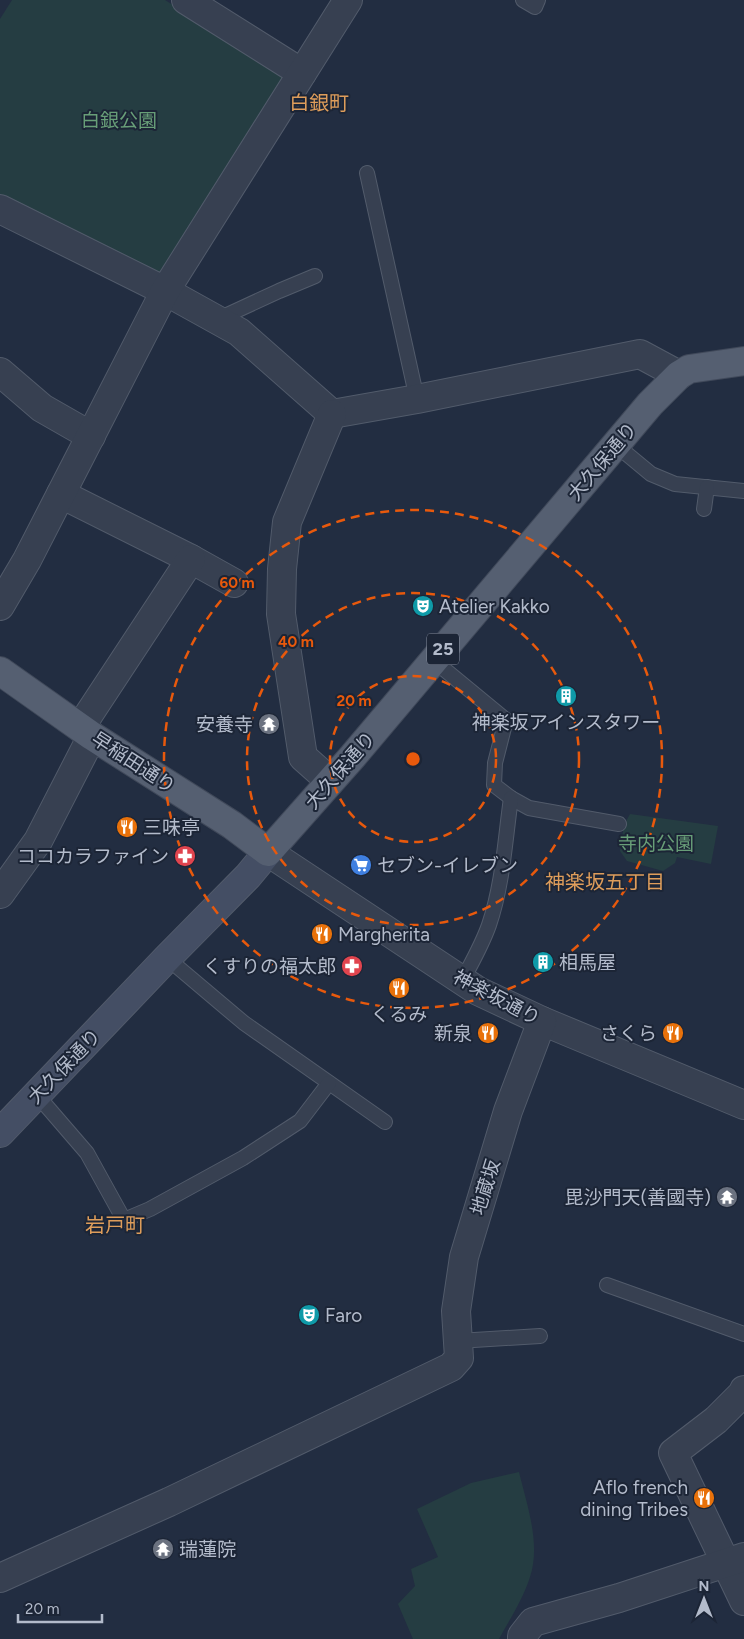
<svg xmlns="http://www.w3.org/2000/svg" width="744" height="1639" font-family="Figtree,'Noto Sans JP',sans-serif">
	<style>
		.green { fill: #253d42 }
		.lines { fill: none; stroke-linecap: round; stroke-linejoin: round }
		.service-casing { stroke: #525b6b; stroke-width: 16 }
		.minor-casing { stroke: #525b6b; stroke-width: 30 }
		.secondary-casing { stroke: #525b6b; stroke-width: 30 }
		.primary-casing { stroke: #40495a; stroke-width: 30 }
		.service { stroke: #374051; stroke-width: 14 }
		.minor { stroke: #374051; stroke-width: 28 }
		.secondary { stroke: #444e64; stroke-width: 28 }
		.primary { stroke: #555f71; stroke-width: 28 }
		.ring { fill: none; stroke: #e8590c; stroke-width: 2.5; stroke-dasharray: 9 6 }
		.labels { text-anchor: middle; stroke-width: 4; stroke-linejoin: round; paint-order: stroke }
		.shield { fill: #1c2536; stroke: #868e9e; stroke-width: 1 }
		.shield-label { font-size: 18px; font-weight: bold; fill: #b3bbcb }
		.park-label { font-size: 19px; fill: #689e78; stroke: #1c2536 }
		.street-label { font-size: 19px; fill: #b3bbcb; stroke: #1c2536 }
		.poi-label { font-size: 19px; fill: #b3bbcb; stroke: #1c2536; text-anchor: start }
		.neighbourhood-label { font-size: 20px; fill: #de9d5b; stroke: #1c2536 }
		.centre { fill: #e8590c; stroke: #1c2536; stroke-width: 2.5 }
		.ring-label { font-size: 15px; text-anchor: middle; font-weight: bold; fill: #e8590c; stroke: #1c2536; stroke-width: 4; stroke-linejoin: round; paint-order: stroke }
	</style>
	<rect width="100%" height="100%" fill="#222d41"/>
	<!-- green -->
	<g class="green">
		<path d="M12,0H165L285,77L156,280L0,198V19Z"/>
		<path d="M630,814L718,826L711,864L677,857L675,863L663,871L627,861L620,851L624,825Z"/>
		<path d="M519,1472C527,1505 541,1544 530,1577C523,1599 510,1619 499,1639H413L398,1604L415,1586L411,1569L438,1557L417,1509L471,1483Z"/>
	</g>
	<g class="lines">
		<!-- service casing -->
		<g class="service-casing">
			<g id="service">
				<path d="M523,0L535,7L538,0"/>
				<path d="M367,173L417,399"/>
				<path d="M222,322L227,315L279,291L315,276"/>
				<path d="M616,445L651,474L675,484L744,491"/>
				<path d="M704,509L707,487"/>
				<path d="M433,660L506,720L495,763L494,785L511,798L529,808L619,824"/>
				<path d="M167,958L244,1023L385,1122"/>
				<path d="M462,981C472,962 482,945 489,925C503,884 505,840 511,798"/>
				<path d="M37,1095L87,1153L124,1220L150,1209L243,1158L300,1121L329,1083"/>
				<path d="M607,1285L744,1334"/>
				<path d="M458,1341L540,1336"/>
			</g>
		</g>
		<!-- minor casing -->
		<g class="minor-casing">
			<g id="minor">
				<path d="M186,0L302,73"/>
				<path d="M0,209L165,291L239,332L332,414"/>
				<path d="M0,372L42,408L91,436"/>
				<path d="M332,414L417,399L640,354L679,375"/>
				<path d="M61,494L191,559L234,583"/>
				<path d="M0,606L27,560L165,291L348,0"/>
				<path d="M81,728L89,714L191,559"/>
				<path d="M330,781L303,757L281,614L282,569L287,522L332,414"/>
				<path d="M268,852L478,991L542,1021L744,1105"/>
				<path d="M0,894L38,841L92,736"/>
				<path d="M744,1390L743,1393L716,1420L673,1453L744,1601"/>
				<path d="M0,1578L169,1502L451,1367L459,1358L456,1311L464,1257L508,1111L542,1021"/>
				<path d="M522,1639V1636L533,1622L619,1598L744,1557"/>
			</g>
		</g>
		<!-- secondary casing -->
		<g class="secondary-casing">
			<path id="secondary" d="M0,1133L167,958L248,876L268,852"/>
		</g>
		<!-- primary casing -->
		<g class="primary-casing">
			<path id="primary" d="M0,671L92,736L232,825L268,852L353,756L650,404L679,375L689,369L744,361"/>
		</g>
		<!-- service -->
		<use href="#service" class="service"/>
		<!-- minor -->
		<use href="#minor" class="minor"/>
		<!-- secondary -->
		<use href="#secondary" class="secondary"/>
		<!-- primary -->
		<use href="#primary" class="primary"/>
	</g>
	<!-- distance rings -->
	<g class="ring">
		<circle cx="413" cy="759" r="83"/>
		<circle cx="413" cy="759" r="166"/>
		<circle cx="413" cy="759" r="249"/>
	</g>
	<!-- icons -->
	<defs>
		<g id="theatre-disc" transform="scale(1.125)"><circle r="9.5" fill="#0f9aa8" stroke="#1c2536"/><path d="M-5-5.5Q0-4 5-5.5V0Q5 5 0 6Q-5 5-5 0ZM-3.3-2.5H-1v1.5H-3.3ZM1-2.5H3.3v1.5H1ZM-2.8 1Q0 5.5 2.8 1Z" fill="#fff"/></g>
		<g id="building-disc" transform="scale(1.125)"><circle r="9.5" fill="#0f9aa8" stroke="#1c2536"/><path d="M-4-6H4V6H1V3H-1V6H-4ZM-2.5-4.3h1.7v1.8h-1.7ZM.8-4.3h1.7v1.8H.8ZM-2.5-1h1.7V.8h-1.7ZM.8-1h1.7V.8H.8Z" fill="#fff"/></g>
		<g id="temple-disc" transform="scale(1.125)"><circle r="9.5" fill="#6b7280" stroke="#1c2536"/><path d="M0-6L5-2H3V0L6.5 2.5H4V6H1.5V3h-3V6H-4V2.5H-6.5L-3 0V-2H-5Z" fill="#fff"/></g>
		<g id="restaurant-disc" transform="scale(1.125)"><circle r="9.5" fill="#e8710a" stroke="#1c2536"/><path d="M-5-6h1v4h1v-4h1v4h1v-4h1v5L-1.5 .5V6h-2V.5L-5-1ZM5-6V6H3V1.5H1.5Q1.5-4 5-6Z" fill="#fff"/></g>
		<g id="pharmacy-disc" transform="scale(1.125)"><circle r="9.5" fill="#e0444e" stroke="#1c2536"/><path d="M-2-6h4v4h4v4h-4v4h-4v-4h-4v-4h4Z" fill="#fff"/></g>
		<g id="supermarket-disc" transform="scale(1.125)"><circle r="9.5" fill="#3f7fe0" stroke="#1c2536"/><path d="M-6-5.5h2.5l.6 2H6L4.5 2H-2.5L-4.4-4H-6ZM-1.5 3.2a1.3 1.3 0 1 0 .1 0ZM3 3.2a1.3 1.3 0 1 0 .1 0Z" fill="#fff"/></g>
	</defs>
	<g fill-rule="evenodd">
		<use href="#theatre-disc" x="423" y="606"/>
		<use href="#building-disc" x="566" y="696"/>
		<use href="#temple-disc" x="269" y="724"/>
		<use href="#restaurant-disc" x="127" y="827"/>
		<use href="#pharmacy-disc" x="185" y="856"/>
		<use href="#supermarket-disc" x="361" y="865"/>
		<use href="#restaurant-disc" x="322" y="934"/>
		<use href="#building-disc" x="543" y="962"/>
		<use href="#pharmacy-disc" x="352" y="966"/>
		<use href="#restaurant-disc" x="399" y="988"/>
		<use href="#restaurant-disc" x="488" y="1033"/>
		<use href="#restaurant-disc" x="673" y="1033"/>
		<use href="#temple-disc" x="727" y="1197"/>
		<use href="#theatre-disc" x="309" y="1315"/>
		<use href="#restaurant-disc" x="704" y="1498"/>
		<use href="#temple-disc" x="163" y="1549"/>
	</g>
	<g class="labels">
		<!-- shield labels -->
		<rect class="shield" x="427" y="633.5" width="32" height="31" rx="4"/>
		<g class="shield-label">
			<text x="443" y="655">25</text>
		</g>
		<!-- park labels -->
		<g class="park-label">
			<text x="119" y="127">白銀公園</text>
			<text x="656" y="850">寺内公園</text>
		</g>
		<!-- street labels -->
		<g class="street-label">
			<text transform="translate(602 461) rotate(-50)" y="7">大久保通り</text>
			<text transform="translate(134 762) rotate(33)" y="7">早稲田通り</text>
			<text transform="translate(340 770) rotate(-49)" y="7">大久保通り</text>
			<text transform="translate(497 997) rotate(28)" y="7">神楽坂通り</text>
			<text transform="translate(64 1066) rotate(-46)" y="7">大久保通り</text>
			<text transform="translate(485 1187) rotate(-73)" y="7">地蔵坂</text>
		</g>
		<!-- poi labels -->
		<g class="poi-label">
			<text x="439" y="613">Atelier Kakko</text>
			<text x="566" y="729" text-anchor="middle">神楽坂アインスタワー</text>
			<text x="253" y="731" text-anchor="end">安養寺</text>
			<text x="143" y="834">三味亭</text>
			<text x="169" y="863" text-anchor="end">ココカラファイン</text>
			<text x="377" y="872">セブン-イレブン</text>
			<text x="338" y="941">Margherita</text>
			<text x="559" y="969">相馬屋</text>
			<text x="336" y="973" text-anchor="end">くすりの福太郎</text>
			<text x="399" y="1021" text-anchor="middle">くるみ</text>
			<text x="472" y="1040" text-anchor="end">新泉</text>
			<text x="657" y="1040" text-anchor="end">さくら</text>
			<text x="711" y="1204" text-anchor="end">毘沙門天(善國寺)</text>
			<text x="325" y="1322">Faro</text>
			<text x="688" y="1494" text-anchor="end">Aflo french<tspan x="688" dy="22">dining Tribes</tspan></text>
			<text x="179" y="1556">瑞蓮院</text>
		</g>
		<!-- neighbourhood labels -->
		<g class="neighbourhood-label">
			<text x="319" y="110">白銀町</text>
			<text x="605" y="889">神楽坂五丁目</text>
			<text x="115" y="1232">岩戸町</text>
		</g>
	</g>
	<circle cx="413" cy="759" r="8" class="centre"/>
	<g class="ring-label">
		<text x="237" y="588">60 m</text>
		<text x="296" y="647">40 m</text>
		<text x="354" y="706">20 m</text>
	</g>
	<!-- north arrow -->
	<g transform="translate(704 1599)" stroke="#1c2536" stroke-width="4" paint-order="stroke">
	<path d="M0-4L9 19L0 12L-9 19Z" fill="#b3bbcb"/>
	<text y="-8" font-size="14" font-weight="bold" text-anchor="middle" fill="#b3bbcb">N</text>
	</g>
	<!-- scale -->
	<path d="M18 1614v8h84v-8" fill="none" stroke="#b3bbcb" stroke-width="2.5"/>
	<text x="25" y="1614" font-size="15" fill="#b3bbcb" stroke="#1c2536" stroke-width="4" paint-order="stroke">20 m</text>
</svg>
